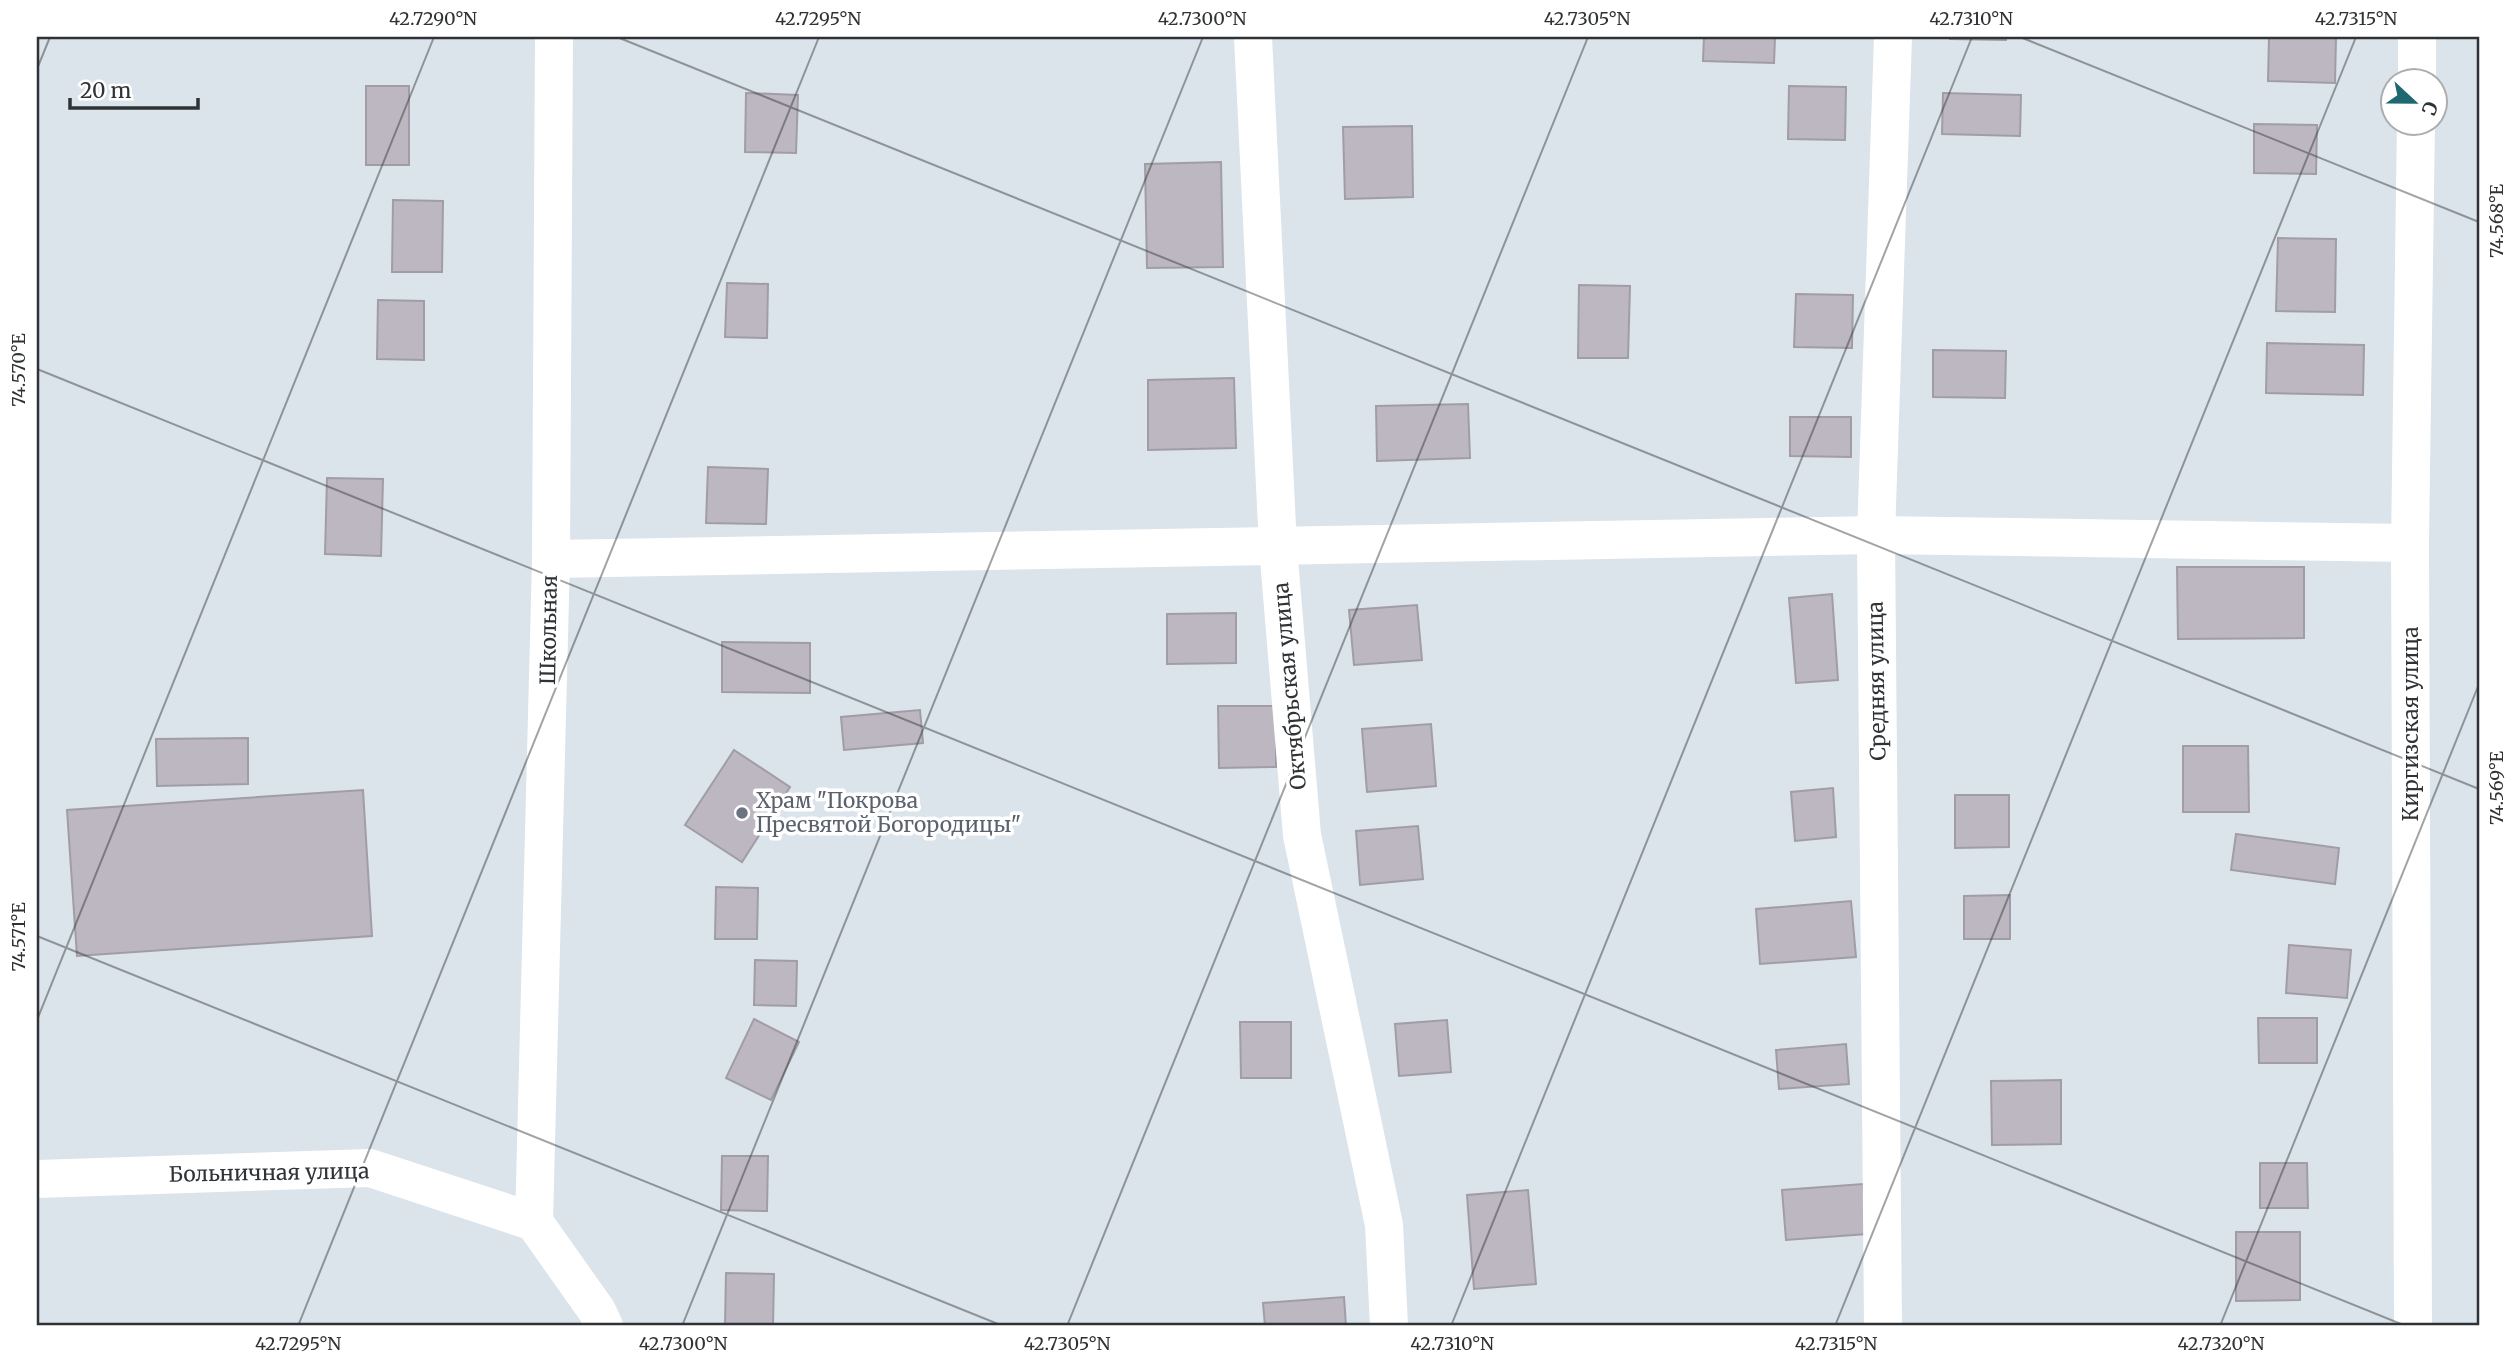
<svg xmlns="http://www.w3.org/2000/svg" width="2516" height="1363" font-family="Merriweather,serif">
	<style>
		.building { fill: #bcb7c0; stroke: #a19da6; stroke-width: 2 }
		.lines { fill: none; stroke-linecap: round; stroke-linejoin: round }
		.street { stroke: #fff; stroke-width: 38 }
		.secondary { stroke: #fff; stroke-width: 38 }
		.ticks { fill: none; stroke: #2f3336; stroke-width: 2; stroke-opacity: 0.45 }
		.worship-dot { fill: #6b7280; stroke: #fff; stroke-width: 2.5 }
		.labels { text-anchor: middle; stroke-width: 7; stroke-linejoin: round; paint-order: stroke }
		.street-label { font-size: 21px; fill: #2f3336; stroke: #fff }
		.worship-label { font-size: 21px; fill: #5b616d; stroke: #fff; text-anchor: start }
		.neatline { fill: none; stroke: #2f3336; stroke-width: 2.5 }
		.ticks-label { font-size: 18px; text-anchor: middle; fill: #2f3336 }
	</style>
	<rect width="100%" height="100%" fill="#dbe3eb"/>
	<!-- building -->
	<g class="building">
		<path d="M1704,37H1775L1774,63L1703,61Z"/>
		<path d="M1950,37H2006V40L1950,39Z"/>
		<path d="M2269,37H2336L2335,83L2268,81Z"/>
		<rect x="366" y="86" width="43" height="79"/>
		<path d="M1789,86L1846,87L1845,140L1788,139Z"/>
		<path d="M746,93L798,95L796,153L745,152Z"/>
		<path d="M1943,93L2021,95L2020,136L1942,134Z"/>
		<path d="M2254,124L2317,125L2316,174L2254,173Z"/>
		<path d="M1412,126L1413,197L1345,199L1343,127Z"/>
		<path d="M1221,162L1223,267L1147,268L1145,164Z"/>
		<path d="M393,200L443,201L442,272H392Z"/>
		<path d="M2278,238L2336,239L2335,312L2276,311Z"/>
		<path d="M727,283L768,284L767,338L725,337Z"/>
		<path d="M1579,285L1630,286L1628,358H1578Z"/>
		<path d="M1796,294L1853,295L1852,348L1794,347Z"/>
		<path d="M378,300L424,301V360L377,359Z"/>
		<path d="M2267,343L2364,345L2363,395L2266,393Z"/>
		<path d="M1933,350L2006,351L2005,398L1933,397Z"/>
		<path d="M1234,378L1236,448L1148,450V380Z"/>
		<path d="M1468,404L1470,458L1377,461L1376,406Z"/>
		<path d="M1790,417H1851V457L1790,456Z"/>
		<path d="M708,467L768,469L766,524L706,523Z"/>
		<path d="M327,478L383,479L381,556L325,554Z"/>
		<path d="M2177,567H2304V638L2178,639Z"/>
		<path d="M1832,594L1838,680L1796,683L1789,598Z"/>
		<path d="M1417,605L1422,660L1354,665L1349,610Z"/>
		<path d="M1236,613V663L1167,664V614Z"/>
		<path d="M722,642L810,643V693L722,692Z"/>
		<path d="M1218,706H1276V767L1219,768Z"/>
		<path d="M920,710L923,743L844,750L841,717Z"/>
		<path d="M1431,724L1436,786L1367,792L1362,729Z"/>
		<path d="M248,738V784L157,786L156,739Z"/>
		<path d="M2183,746H2248L2249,812H2183Z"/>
		<path d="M734,750L790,787L742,862L685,825Z"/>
		<path d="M1833,788L1836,837L1795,841L1791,792Z"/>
		<path d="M363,790L372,936L77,956L67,810Z"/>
		<path d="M1955,795H2009V847L1955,848Z"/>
		<path d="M1418,826L1423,879L1360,885L1356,831Z"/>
		<path d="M2236,834L2339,848L2335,884L2231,870Z"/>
		<path d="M716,887L758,888L757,939H715Z"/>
		<path d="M2010,895V939H1964V896Z"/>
		<path d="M1851,901L1856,957L1760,964L1756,909Z"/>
		<path d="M2289,945L2351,950L2347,998L2286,993Z"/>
		<path d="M755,960L797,961L796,1006L754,1005Z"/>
		<path d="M2258,1018H2317V1063H2259Z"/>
		<path d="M754,1019L799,1042L771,1100L726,1078Z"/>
		<path d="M1447,1020L1451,1072L1399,1076L1395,1024Z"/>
		<path d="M1240,1022H1291V1078H1241Z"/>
		<path d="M1846,1044L1849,1084L1779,1089L1776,1050Z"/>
		<path d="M2061,1080V1144L1992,1145L1991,1081Z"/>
		<path d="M722,1156H768L767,1211L721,1210Z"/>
		<path d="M2260,1163H2307L2308,1208H2260Z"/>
		<path d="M1863,1184L1867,1234L1786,1240L1782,1190Z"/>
		<path d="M1528,1190L1536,1284L1474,1289L1467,1195Z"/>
		<path d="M2236,1232H2300V1300L2236,1301Z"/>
		<path d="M726,1273L774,1274L773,1326H725Z"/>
		<path d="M1344,1297L1346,1326H1265L1263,1303Z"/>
	</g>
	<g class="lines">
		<!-- street -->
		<g class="street">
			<path d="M1253,37L1278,547L1302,835L1384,1225L1389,1326"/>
			<path d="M2417,80V37"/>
			<path d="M551,559L1876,535L2410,543"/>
			<path d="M534,1222L551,559L554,37"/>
			<path d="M1883,1326L1876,535L1893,37"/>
			<path d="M2413,1326L2410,543L2416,122"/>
		</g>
		<!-- secondary -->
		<path class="secondary" d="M37,1179L370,1168L534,1222L597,1311L604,1326"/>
	</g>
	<!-- ticks -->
	<path class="ticks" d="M617,37L2479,789M2020,37L2479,222M37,69L50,37M37,369L2406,1326M37,936L1003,1326M37,1020L434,37M298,1326L819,37M682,1326L1203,37M1067,1326L1588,37M1451,1326L1972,37M1835,1326L2356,37M2220,1326L2479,684"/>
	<!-- markers -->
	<circle class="worship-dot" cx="742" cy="813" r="7"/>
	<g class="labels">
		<!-- street labels -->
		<g class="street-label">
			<text transform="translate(549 630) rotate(-89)" y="7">Школьная</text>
			<text transform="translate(1877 681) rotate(-91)" y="7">Средняя улица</text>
			<text transform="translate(1290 686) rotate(-95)" y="7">Октябрьская улица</text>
			<text transform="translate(2411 724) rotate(-90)" y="7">Киргизская улица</text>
			<text transform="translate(269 1173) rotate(-1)" y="7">Больничная улица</text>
		</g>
		<!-- worship labels -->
		<g class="worship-label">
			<text x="756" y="808">Храм "Покрова<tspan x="756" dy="24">Пресвятой Богородицы"</tspan></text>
		</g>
	</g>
	<!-- border -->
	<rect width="2516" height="1363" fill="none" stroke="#ffffff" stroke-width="77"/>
	<!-- north arrow -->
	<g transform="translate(2414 102) rotate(112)"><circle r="33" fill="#ffffff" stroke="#acadaf" stroke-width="2"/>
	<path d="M0-5L12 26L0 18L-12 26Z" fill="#1d6871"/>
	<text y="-10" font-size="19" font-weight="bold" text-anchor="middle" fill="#2f3336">С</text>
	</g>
	<!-- scale -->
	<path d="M70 98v10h128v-10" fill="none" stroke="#2f3336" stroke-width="3.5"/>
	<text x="80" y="98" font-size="21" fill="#2f3336" stroke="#ffffff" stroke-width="5" paint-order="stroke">20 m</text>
	<rect x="38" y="38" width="2440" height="1286" class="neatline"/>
	<g class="ticks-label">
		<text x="433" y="25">42.7290°N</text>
		<text x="818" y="25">42.7295°N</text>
		<text x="1202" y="25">42.7300°N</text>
		<text x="1587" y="25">42.7305°N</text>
		<text x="1971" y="25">42.7310°N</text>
		<text x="2356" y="25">42.7315°N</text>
		<text transform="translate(2497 221) rotate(-90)" y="6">74.568°E</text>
		<text transform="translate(19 370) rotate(-90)" y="6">74.570°E</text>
		<text transform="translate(2497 788) rotate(-90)" y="6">74.569°E</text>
		<text transform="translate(19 937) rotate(-90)" y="6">74.571°E</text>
		<text x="298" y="1350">42.7295°N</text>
		<text x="683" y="1350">42.7300°N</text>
		<text x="1067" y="1350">42.7305°N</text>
		<text x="1452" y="1350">42.7310°N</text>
		<text x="1836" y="1350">42.7315°N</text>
		<text x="2221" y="1350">42.7320°N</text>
	</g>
</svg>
